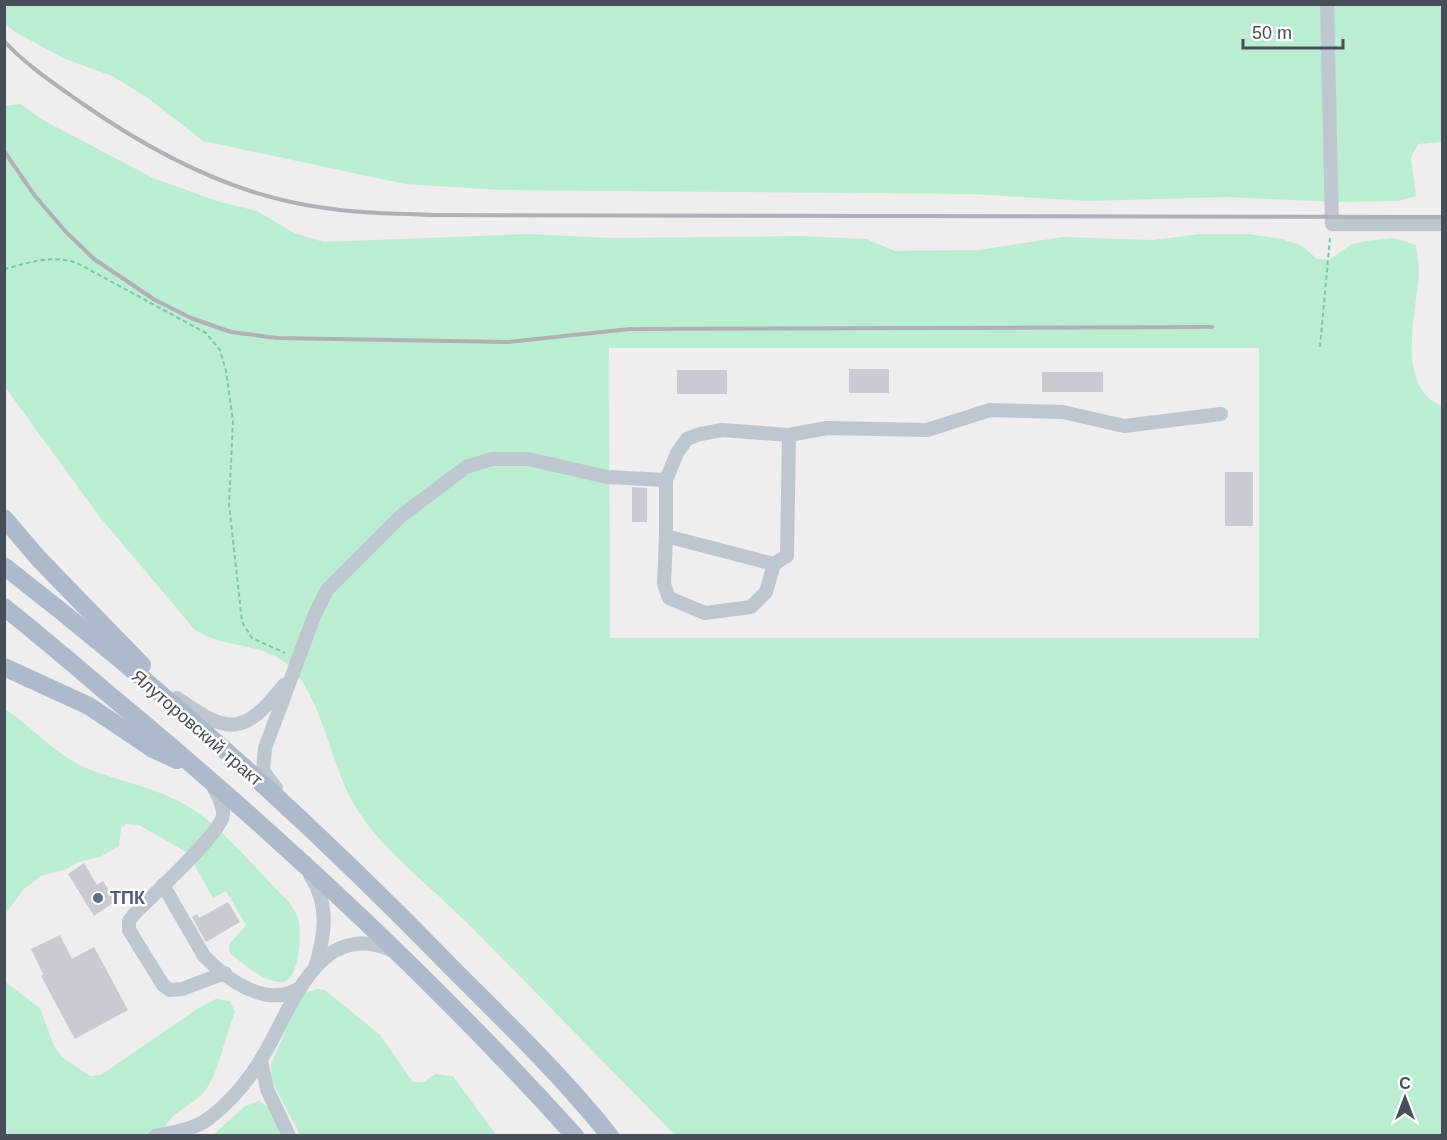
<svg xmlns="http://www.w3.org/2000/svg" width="1447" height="1140" font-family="Helvetica,sans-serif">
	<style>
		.green { fill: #bbedd3; fill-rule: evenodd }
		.building { fill: #cacbd2 }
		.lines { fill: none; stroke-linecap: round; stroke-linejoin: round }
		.path { stroke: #75c9a7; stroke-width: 2; stroke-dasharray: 4.5 3; stroke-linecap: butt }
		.minor { stroke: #bec6cf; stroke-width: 14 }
		.major { stroke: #adbacb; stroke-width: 18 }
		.rail { stroke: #afb1b7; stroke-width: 4 }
		.service-dot { fill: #5c6f8a; stroke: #fff; stroke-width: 2 }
		.labels { text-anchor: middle; stroke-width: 5; stroke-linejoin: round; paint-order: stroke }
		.street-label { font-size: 18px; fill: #464e59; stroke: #fff }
		.service-label { font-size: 18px; font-weight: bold; fill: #4e5e75; stroke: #fff; text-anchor: start }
	</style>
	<rect width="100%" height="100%" fill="#efeded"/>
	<!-- green -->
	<g class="green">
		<path d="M5,4L1442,5V142L1418,144L1411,158L1416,196L1398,201L1336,202L1225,197L1088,201L973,194L501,190L405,184L203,141L148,98L112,76L63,58L15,32L5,23Z"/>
		<path d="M21,104L41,119L153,178L217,201L257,211L294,233L324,242L526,234L612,238L800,236L866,239L895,251L980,250L1063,237L1153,240L1201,234H1248L1282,239L1302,246L1317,259L1329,260L1352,244L1367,241L1394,238L1416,245C1417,254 1419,264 1419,273C1417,310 1394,387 1442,406V1135H675C606,1065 538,994 468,924C431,886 383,852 355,806C330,766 322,689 283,661C257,642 220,648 194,629L99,516L5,387L4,106ZM609,348H1259V638H610Z"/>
		<path d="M5,709C33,727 55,755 86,768C120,782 157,787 189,807C225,829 258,872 289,902C292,907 296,913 298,918C302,932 300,979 283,982C266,984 242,963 230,953L229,945L246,925L226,891L213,898L188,853L139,825L126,824L121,828L119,846L100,857L78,862L67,869L41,876L24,889L5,914Z"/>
		<path d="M4,981L40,1008L54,1046L62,1057L90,1076L101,1075L200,1007L216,999L230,1001L235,1012C224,1037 221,1066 207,1088C196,1106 165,1112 163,1135H5Z"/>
		<path d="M317,989L325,990L380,1035L413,1082H424L435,1074L453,1076L496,1135H300L272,1081L271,1064L298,1002L305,993Z"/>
		<path d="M259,1101L271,1109L280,1135L212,1136L245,1106Z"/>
	</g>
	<!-- building -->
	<g class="building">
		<rect x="849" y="369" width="40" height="24"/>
		<rect x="677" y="370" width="50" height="24"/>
		<rect x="1042" y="372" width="61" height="20"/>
		<rect x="1225" y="472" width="28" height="54"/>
		<path d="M632,487L647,488V522H632Z"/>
		<path d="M84,863L97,885L103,881L116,901L94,916L68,874Z"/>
		<path d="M228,902L240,922L206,942L192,917L197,914L199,918Z"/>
		<path d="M60,935L72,959L94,947L128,1010L75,1039L41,976L43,974L31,949Z"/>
	</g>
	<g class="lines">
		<!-- path -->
		<g class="path">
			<path d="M4,269C30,263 50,254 77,263L206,333L220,350L226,371L233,421L229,504L242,622L252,638L285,653"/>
			<path d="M1320,347L1330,238"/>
		</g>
		<!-- minor -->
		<g class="minor">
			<path d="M1327,4L1332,224H1442"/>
			<path d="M789,435L787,556L774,564L666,536V480L677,453L687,439L700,434L722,430L789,435L827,428L927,430L990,410L1063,412L1124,426L1221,414"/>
			<path d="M666,536L664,584L669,598L705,613L751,607L766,592L774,564"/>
			<path d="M177,698C228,734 243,737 284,685"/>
			<path d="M212,784C216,793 224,804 223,815C222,832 151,897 136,912L129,921V930L163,985L170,990L182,989L225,973"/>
			<path d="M276,788L263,771L265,748L315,614L327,590L401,516L466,467L492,459H528L607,477L666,480"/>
			<path d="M310,875C330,906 325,934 315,968"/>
			<path d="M163,885L204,956C227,980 267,1009 300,988"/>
			<path d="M261,1060L267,1089L289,1136"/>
			<path d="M155,1136C173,1132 193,1130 208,1119C228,1104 247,1082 260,1061C291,1013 315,918 391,950"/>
		</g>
		<!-- major -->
		<g class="major">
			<path d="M4,518L39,559L142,665"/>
			<path d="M4,566C163,689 315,827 455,971C508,1024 563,1077 610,1136"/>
			<path d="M4,607C47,641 88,677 130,712C289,845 436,982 575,1136"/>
			<path d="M4,667L89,706L153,749L177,760"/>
		</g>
		<!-- rail -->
		<g class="rail">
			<path d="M4,41C26,65 56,85 83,104C149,150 226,191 306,205C349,213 392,214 434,215L1442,217"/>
			<path d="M4,151L35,196L66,232L94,259L155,300L191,318L231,332L277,338L507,342L630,329L1212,327"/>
		</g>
	</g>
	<!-- markers -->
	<circle class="service-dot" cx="98" cy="898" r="6"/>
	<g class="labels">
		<!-- street labels -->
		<g class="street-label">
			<text transform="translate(197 728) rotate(41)" y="6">Ялуторовский тракт</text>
		</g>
		<!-- service labels -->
		<g class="service-label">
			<text x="110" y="904">ТПК</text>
		</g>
	</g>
	<!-- border -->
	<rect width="1447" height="1140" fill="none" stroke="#464e59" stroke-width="12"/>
	<!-- north arrow -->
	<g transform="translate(1405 1098)" stroke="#ffffff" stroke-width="4.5" paint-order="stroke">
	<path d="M0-4.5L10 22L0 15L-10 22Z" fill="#464e59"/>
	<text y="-9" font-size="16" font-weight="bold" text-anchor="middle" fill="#464e59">С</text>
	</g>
	<!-- scale -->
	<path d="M1243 39v9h100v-9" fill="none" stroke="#464e59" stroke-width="3"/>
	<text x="1252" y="39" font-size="18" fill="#464e59" stroke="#ffffff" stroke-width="4.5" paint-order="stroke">50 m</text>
</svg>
